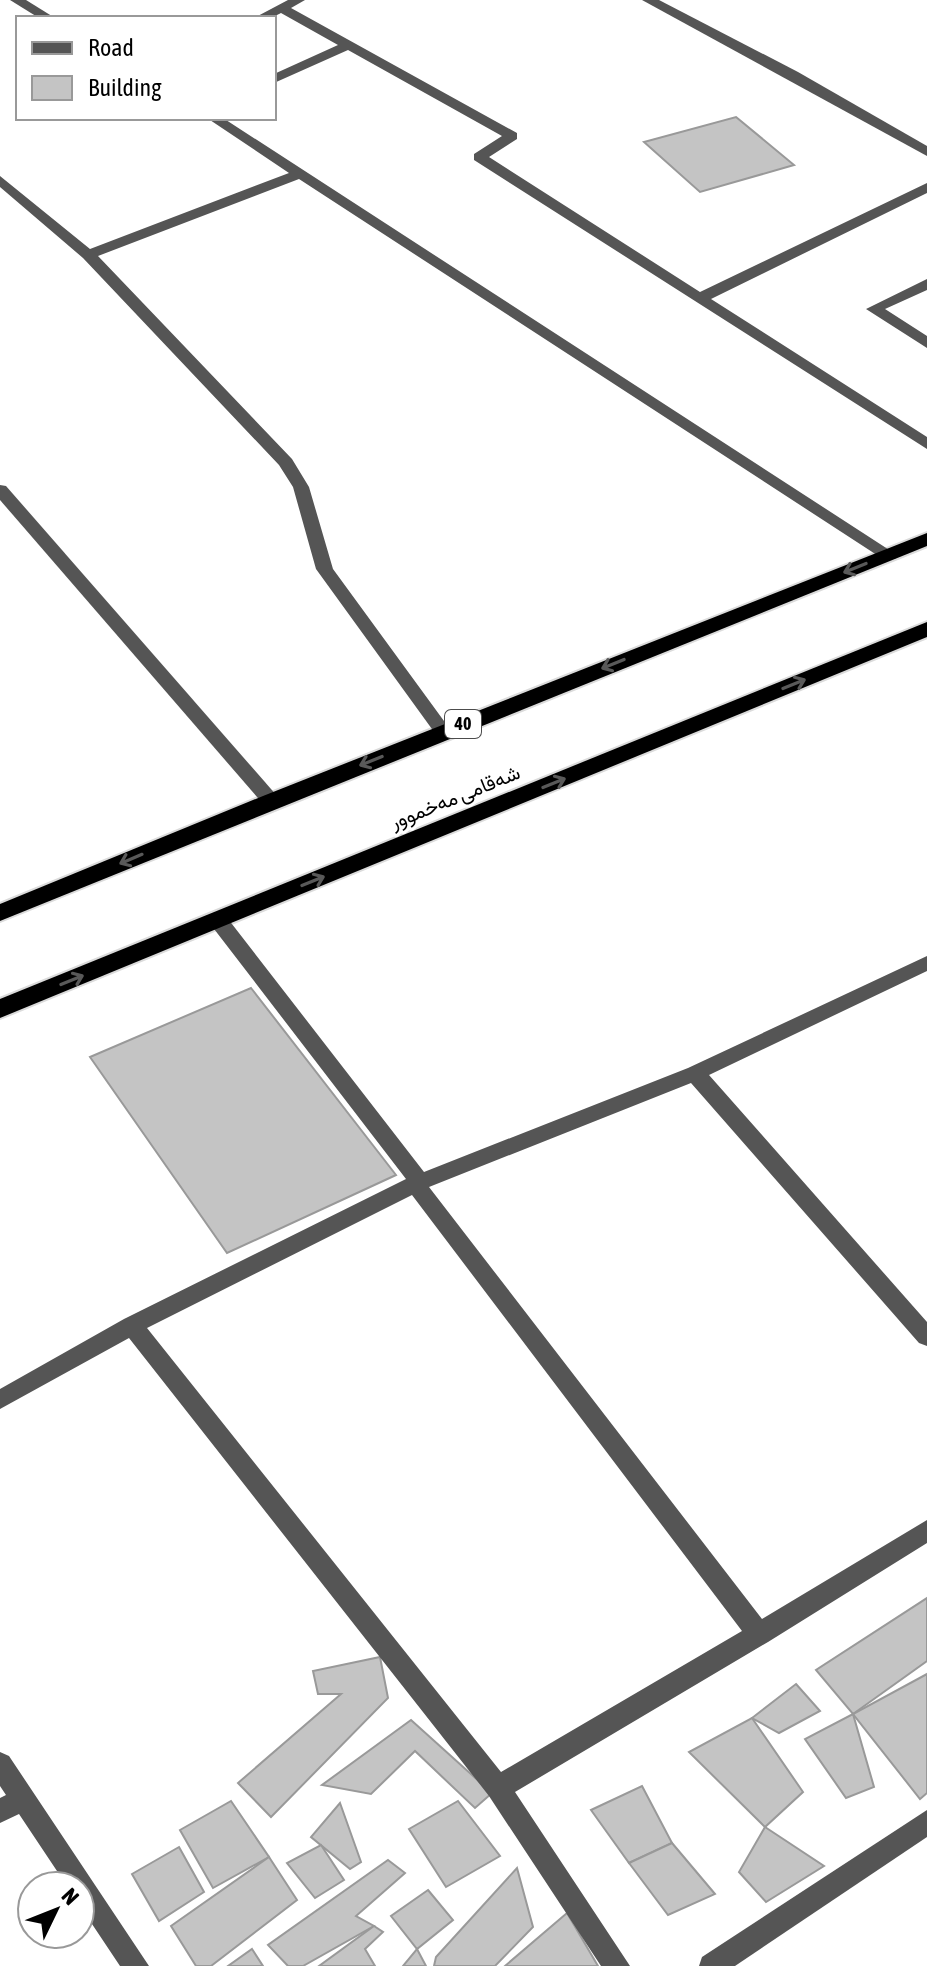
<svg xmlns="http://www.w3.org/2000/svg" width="927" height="1966" font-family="'Asap Condensed',Vazirmatn,sans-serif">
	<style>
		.building { fill: #c4c4c4; stroke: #999; stroke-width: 2 }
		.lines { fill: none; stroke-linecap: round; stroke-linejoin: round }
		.highway-casing { stroke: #dbdbdb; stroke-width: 4 }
		.minor { fill: #555; fill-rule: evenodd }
		.highway { fill: #000; fill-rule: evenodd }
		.oneway { stroke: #595959 }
		.labels { text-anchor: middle; stroke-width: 6; stroke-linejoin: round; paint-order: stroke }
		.shield { fill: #fff; stroke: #4c4c4c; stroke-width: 2 }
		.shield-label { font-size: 18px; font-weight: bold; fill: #000 }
		.street-label { font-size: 20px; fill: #000; stroke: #fff }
	</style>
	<rect width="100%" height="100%" fill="#fff"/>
	<!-- building -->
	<g class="building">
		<path d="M736,117L794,165L700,192L644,142Z"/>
		<path d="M251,988L396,1175L227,1253L90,1057Z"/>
		<path d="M927,1598V1661L853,1714L816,1670Z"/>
		<path d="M380,1657L388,1698L271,1817L238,1783L341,1694H318L313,1671Z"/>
		<path d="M927,1674V1793L920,1799L853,1714Z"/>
		<path d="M796,1684L820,1711L779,1733L752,1718Z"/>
		<path d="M853,1714L874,1787L846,1798L805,1739Z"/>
		<path d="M752,1718L803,1792L765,1827L689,1752Z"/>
		<path d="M411,1720L492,1793L475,1808L415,1751L371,1794L322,1785Z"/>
		<path d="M642,1786L672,1843L629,1863L591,1810Z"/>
		<path d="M231,1801L269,1857L213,1888L180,1830Z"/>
		<path d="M458,1801L500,1856L446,1887L409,1829Z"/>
		<path d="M340,1803L361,1862L350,1869L311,1837Z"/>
		<path d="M765,1827L824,1866L766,1902L739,1872Z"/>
		<path d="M672,1843L715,1894L668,1915L629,1863Z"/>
		<path d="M321,1845L344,1880L315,1898L287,1863Z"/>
		<path d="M179,1847L204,1892L159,1921L132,1874Z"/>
		<path d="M269,1857L297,1900L211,1966H196L171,1926Z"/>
		<path d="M388,1860L405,1873L356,1916L374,1926L303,1966H288L268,1945Z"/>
		<path d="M517,1868L533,1927L495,1966H434L436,1957Z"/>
		<path d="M428,1890L453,1920L417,1949L391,1916Z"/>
		<path d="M567,1913L598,1966H505Z"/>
		<path d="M374,1926L383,1932L365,1949L375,1966H319Z"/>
		<path d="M252,1949L263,1966H228Z"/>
		<path d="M417,1949L426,1966H403Z"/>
	</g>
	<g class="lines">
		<!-- highway casing -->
		<g class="highway-casing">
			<g id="highway">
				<path d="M927,533V546L0,921V904L263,796Z"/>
				<path d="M927,622V637L0,1018V999Z"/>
			</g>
		</g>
		<!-- minor -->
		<g class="minor">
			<path d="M10,0H26L55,18H39Z"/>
			<path d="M288,0H305L291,8L517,133V139L489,157L700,292L927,183V193L711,299L927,437V449L474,160V154L502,136L348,50L274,83V74L338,45L281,13L271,18H254Z"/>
			<path d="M642,0H659L798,72L927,146V156Z"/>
			<path d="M207,118H223L897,555L895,559H883L299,179L98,256L292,459L309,487L333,569L452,732L449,736H437L316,569L293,487L279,465L83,258L0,187V176L90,249L289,173Z"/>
			<path d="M927,279V290L885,309L927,336V348L866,309Z"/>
			<path d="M0,485L6,486L278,797L280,801L278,805H264L0,500Z"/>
			<path d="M218,913L225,915L424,1172L688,1068L927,956V971L709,1075L927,1322V1346L919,1343L691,1083L429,1187L762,1619L927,1520V1543L768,1642L515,1792L630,1966H601L489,1796L129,1338L0,1409V1389L124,1319L406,1179L211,925L208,920ZM412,1195L742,1631L501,1772L147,1328Z"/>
			<path d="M0,1752L9,1756L149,1966H120L80,1906V1886H67L19,1814L0,1823V1798L6,1795L0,1786Z"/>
			<path d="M927,1810V1837L735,1966H699L702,1957Z"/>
		</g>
		<!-- highway -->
		<use href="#highway" class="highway"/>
	</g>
	<!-- one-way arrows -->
	<defs><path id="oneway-shaft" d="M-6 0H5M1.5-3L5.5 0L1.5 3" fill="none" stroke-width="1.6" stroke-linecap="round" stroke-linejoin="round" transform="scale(2)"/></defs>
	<g class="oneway">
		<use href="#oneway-shaft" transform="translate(855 568) rotate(158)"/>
		<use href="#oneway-shaft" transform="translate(613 664) rotate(158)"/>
		<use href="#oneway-shaft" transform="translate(794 684) rotate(-22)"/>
		<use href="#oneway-shaft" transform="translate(371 761) rotate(158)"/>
		<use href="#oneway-shaft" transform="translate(554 783) rotate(-22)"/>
		<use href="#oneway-shaft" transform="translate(131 859) rotate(157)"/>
		<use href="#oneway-shaft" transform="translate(313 881) rotate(-22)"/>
		<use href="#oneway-shaft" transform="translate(72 980) rotate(-22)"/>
	</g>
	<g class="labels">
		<!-- shield labels -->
		<rect class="shield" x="445" y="710" width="36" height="28" rx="6"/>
		<g class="shield-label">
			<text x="463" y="730">40</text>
		</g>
		<!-- street labels -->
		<g class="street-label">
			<text transform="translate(455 797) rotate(-22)" y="7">شەقامی مەخموور</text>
		</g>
	</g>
	<!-- legend -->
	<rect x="16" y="16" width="260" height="104" fill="#ffffff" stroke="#999999" stroke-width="2"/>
	<rect x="32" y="42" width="40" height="12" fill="#555555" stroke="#999999" stroke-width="2"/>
	<text x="88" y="56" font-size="24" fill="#000000">Road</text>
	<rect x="32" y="76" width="40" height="24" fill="#c4c4c4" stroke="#999999" stroke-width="2"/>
	<text x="88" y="96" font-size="24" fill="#000000">Building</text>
	<!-- north arrow -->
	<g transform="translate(56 1910) rotate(47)"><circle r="38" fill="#ffffff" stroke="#999999" stroke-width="2"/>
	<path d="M0-6L14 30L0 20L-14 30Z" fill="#000000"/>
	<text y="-12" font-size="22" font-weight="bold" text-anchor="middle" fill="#000000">N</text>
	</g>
</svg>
